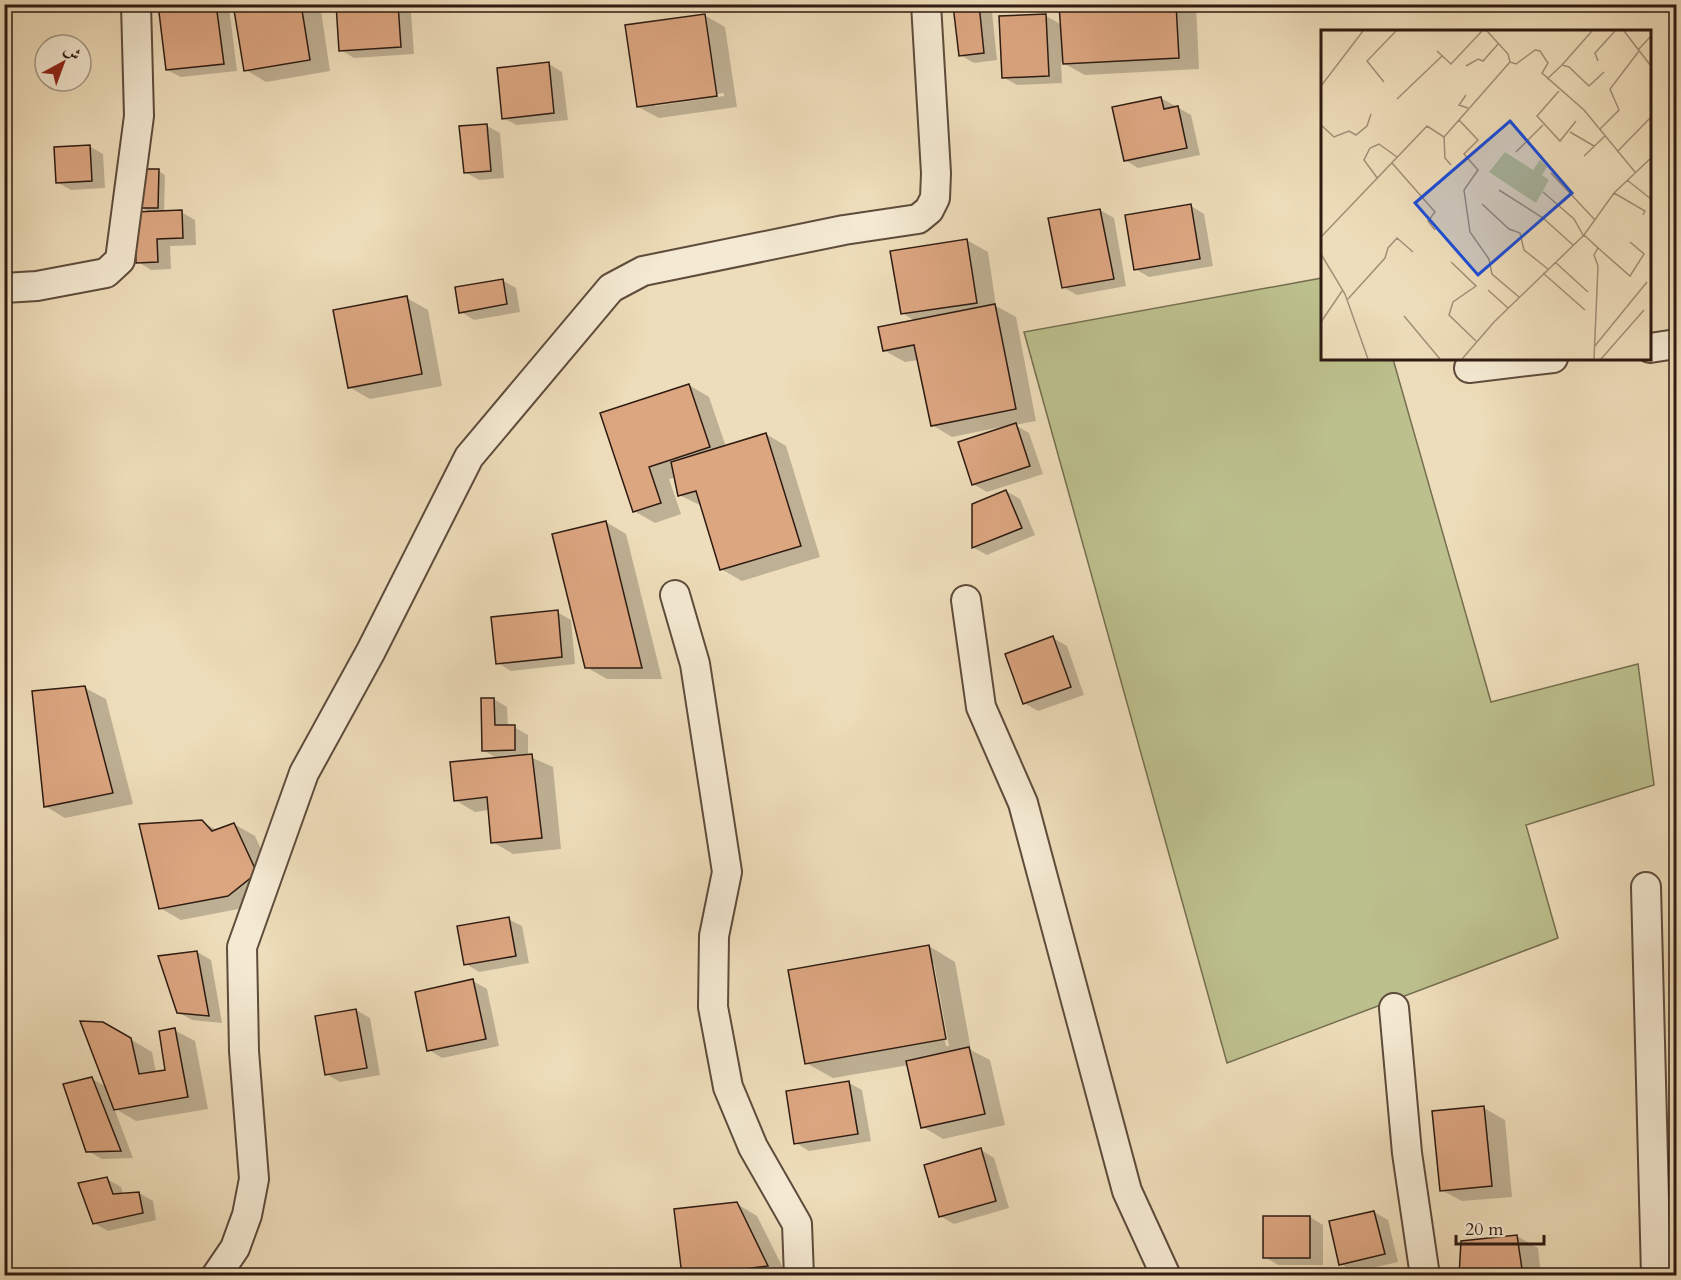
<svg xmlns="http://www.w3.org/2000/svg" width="1681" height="1280" font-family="Cardo,Amiri,serif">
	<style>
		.green { fill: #bcc08d; stroke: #756e50; stroke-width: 1.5 }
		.shadow { fill: #0003; fill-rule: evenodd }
		.building { fill: #dca681; stroke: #2e1b12; stroke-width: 1.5 }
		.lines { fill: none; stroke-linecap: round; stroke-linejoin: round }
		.street-casing { stroke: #5e4c3c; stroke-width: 32 }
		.street { stroke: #f4e9d2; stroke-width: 28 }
		.inset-road { fill: none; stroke: #a18f77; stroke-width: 1.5 }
		.view { fill: #1d4ed8; fill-opacity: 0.15; stroke: #1d4ed8; stroke-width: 3 }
		.inset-edge { fill: none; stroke: #2e1b12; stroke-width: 3 }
	</style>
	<rect width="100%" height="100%" fill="#eeddba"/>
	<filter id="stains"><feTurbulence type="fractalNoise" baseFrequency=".00333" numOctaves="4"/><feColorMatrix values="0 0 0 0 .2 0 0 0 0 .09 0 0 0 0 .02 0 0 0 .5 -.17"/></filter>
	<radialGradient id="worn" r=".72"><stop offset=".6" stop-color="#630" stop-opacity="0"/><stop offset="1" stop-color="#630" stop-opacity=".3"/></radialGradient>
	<!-- green -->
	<path class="green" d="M1322,278V358L1393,359L1491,702L1638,664L1654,785L1526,825L1558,938L1227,1063L1024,332Z"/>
	<!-- shadow -->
	<g class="shadow">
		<path d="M165,4L229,7L237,71L181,77L167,70Z"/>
		<path d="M235,4H320L330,71L266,82L246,70Z"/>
		<path d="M971,4H980L992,12L997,60L974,63L960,55Z"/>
		<path d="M1061,4H1196L1199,69L1085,75L1061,62L1062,83L1017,85L1003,77L1046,16L1062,25Z"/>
		<path d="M397,5L411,12L414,54L354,58L341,50Z"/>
		<path d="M704,15L725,27L737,107L659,118L638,107ZM724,93V96L655,106V103Z"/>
		<path d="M549,64L562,72L568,120L517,125L503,118Z"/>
		<path d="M1161,98L1191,115L1200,155L1138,168L1125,160Z"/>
		<path d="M487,126L500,133L504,178L479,180L465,172Z"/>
		<path d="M89,146L103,154L105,188L71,190L57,182Z"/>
		<path d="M158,171L165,175L164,213L181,212L195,220L196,245L170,246L171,269L151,270L138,262L151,213L140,207Z"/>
		<path d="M1191,206L1204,214L1213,266L1149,277L1135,269Z"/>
		<path d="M1100,210L1114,218L1126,286L1077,295L1063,287Z"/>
		<path d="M967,240L988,252L996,306L1016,317L1036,421L1015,425L1029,433L1043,474L987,492L973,484L1001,427L952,437L932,425L919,360L905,362L885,351L915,321L902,313Z"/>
		<path d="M502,280L516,288L520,312L474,320L461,312Z"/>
		<path d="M407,298L428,310L442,386L370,399L349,387Z"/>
		<path d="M689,385L709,397L726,447L766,434L786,446L820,557L742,581L721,569L702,506L679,495L676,477L669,479L681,514L655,523L634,511L602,414Z"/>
		<path d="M1006,491L1020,499L1035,535L987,555L974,548L973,505Z"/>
		<path d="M606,522L626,534L662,679H607L586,667Z"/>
		<path d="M557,612L571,620L575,664L511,671L498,663Z"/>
		<path d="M1053,638L1067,646L1084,695L1038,711L1024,703Z"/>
		<path d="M85,688L106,699L133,804L65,818L45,806Z"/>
		<path d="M494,699L507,707L508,727H514L528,735V756L553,767L561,849L513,854L493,842L489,810L475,812L455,800L498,759L483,750Z"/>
		<path d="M202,822L217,830L234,824L255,836L277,885L249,907L181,920L160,908Z"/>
		<path d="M508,919L522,926L529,963L479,972L466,964Z"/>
		<path d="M929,946L955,962L971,1050L990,1060L1005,1125L943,1139L923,1127L909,1065L833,1078L806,1063ZM931,964H934L949,1046H946Z"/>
		<path d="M197,952L211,960L222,1023L192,1020L178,1012Z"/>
		<path d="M473,981L487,989L499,1046L442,1058L429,1050Z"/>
		<path d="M356,1010L370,1018L380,1075L340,1082L326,1074Z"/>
		<path d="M103,1023L152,1052L156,1073L167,1071L174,1030L195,1041L208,1109L136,1121L114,1108L133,1158L102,1159L88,1151L92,1079L107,1087Z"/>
		<path d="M849,1083L862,1090L871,1141L809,1151L796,1143Z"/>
		<path d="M1484,1108L1505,1120L1512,1197L1462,1201L1441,1190Z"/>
		<path d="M981,1150L994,1158L1009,1208L954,1224L940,1216Z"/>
		<path d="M107,1179L121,1187L123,1194L139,1193L153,1201L156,1220L108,1231L94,1223Z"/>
		<path d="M737,1204L757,1216L787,1276H685Z"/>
		<path d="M1374,1212L1388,1220L1398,1262L1354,1272L1341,1264Z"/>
		<path d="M1310,1217L1323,1225V1265H1278L1265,1257Z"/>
		<path d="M1517,1236L1538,1248L1541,1276H1461Z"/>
	</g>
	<!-- building -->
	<g class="building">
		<path d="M158,4H216L224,64L166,70Z"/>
		<path d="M233,4H301L310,60L244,71Z"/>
		<path d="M336,4H398L401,47L339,51Z"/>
		<path d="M979,4L984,53L959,56L953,5Z"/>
		<path d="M1059,4H1176L1179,58L1063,64Z"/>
		<path d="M705,14L717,96L637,107L625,25Z"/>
		<path d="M1046,14L1049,76L1002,78L999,16Z"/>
		<path d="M549,62L554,113L502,119L497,68Z"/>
		<path d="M1161,97L1164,109L1178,106L1187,148L1124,161L1112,107Z"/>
		<path d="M487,124L491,171L464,173L459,126Z"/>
		<path d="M90,145L92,181L56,183L54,147Z"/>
		<path d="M139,169H159L158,208H138Z"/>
		<path d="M1191,204L1200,259L1134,270L1125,215Z"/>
		<path d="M1100,209L1114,279L1062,288L1048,218Z"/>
		<path d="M182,210L183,238L157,239L158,262L136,263L134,212Z"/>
		<path d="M967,239L977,303L901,314L890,251Z"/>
		<path d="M503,279L507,304L459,313L455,287Z"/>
		<path d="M407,296L422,374L348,388L333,310Z"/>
		<path d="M995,304L1016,409L931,426L914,345L883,351L878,327Z"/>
		<path d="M689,384L710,447L649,467L661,503L633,512L600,413Z"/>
		<path d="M1016,423L1030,466L972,485L958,442Z"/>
		<path d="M766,433L801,546L720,570L696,491L678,496L671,462Z"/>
		<path d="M1006,490L1022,528L972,548V504Z"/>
		<path d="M606,521L642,668H585L552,534Z"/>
		<path d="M558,610L562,657L496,664L491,617Z"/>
		<path d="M1053,636L1071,687L1023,704L1005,654Z"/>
		<path d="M85,686L113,793L44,807L32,691Z"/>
		<path d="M481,698H494L495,725H515V750L482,751Z"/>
		<path d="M532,754L542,838L491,843L487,797L454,801L450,762Z"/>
		<path d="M202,820L212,831L234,823L257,873L228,896L159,909L139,824Z"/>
		<path d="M509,917L516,956L464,965L457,926Z"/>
		<path d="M929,945L946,1039L805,1064L788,970Z"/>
		<path d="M197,951L209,1016L177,1013L158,956Z"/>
		<path d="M473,979L486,1039L427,1051L415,992Z"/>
		<path d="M356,1009L367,1068L325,1075L315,1016Z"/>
		<path d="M80,1021L103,1022L131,1038L139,1074L165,1070L159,1031L175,1028L188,1097L114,1110Z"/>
		<path d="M969,1047L985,1114L921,1128L906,1061Z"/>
		<path d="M92,1077L121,1151L86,1152L63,1084Z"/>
		<path d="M849,1081L858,1134L794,1144L786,1091Z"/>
		<path d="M1484,1106L1492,1186L1440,1191L1432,1111Z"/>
		<path d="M981,1148L996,1201L939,1217L924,1165Z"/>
		<path d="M107,1177L113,1194L139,1192L143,1213L93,1224L78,1183Z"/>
		<path d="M737,1202L768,1266L682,1276L674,1209Z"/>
		<path d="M1374,1211L1385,1254L1339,1265L1329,1221Z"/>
		<rect x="1263" y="1216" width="47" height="42"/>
		<path d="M1517,1235L1523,1276H1459L1461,1241Z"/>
	</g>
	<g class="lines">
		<!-- street casing -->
		<g class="street-casing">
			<g id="street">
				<path d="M4,288L37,286L106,273L120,260L139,116L136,4"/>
				<path d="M1650,348L1676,344"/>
				<path d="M1469,368L1553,358"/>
				<path d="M675,595L695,664L727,872L714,936L713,1007L728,1087L753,1147L797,1224L799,1276"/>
				<path d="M966,600L981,707L1023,803L1127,1191L1166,1276"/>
				<path d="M1646,887L1656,1276"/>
				<path d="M1394,1008L1407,1153L1425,1276"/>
				<path d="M216,1276L235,1248L247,1215L254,1179L244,1051L242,947L304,773L371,651L469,457L611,288L643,271L844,230L918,219L929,210L935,198L936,173L926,4"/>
			</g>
		</g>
		<!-- street -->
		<use href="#street" class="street"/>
	</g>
	<!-- overview -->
	<g transform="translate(1321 30)">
		<rect width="330" height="330" fill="#eeddba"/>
		<path d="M184,122L212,140L219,130L226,137L221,145L228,150L215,173L168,142Z" fill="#bcc08d"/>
		<path class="inset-road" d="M166,1L187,24L189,32M303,1L330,36M317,20L330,6M116,21L130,34L161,1M277,31L274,23L294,1M189,32L195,34L214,20L219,21L227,33L221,43L263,80L314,142M241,35L271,1M145,36L157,29L162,31L178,13M226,49L241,35L248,37L268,56L283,42M63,52L46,31L75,1M0,56L42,1M238,61L216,86L239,111L255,91M145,65L138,75L147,78M76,69L121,26M138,90L157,110L143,124L157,140L143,160L149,202L168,229L171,244L198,267M0,95L13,107L28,101L35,105L46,96L50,84M279,99L298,80L289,59L318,21M249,102L273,116M123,107L189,32M195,122L222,95M296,122L330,87M263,126L284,106M71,133L114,182L107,191L114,200M230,143L274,190M57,149L43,130L49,118L58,114L76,127M306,150L330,169M178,160L222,188L252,215M222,162L253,189L262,205M293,163L324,181L322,185M161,174L188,199L199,203L203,220L227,239M263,205L277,218L273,225L277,236L273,329M0,207L106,96L123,107L124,128L130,135M277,218L309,246L323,224L309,212M0,224L24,264L47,329M130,232L155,256L132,272L128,285L155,311M234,232L267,262M222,243L264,280M167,260L187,278M27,269L64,228L67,218L76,208L92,222M83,286L119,329M0,292L21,261M273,317L326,252M141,329L173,292L263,205L293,163L330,128M280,329L323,280"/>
		<path class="view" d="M189,91L251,163L157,245L94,173Z"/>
		<rect width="330" height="330" class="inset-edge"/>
	</g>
	<!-- margin -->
	<rect width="1681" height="1280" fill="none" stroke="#eeddba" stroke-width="24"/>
	<rect x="6" y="6" width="1669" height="1268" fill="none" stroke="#2e1b12" stroke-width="3"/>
	<rect x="12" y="12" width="1657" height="1256" fill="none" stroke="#2e1b12" stroke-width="1.5"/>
	<!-- north arrow -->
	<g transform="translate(63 63) rotate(41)"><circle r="28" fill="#f4e9d2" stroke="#a59785" stroke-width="1.5"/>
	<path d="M0-4.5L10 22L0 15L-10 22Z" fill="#8f2418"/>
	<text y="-9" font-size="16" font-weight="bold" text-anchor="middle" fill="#2e1b12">ش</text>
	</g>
	<!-- scale -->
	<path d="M1456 1235v9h88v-9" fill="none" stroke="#2e1b12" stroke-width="3"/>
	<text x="1465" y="1235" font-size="18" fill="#2e1b12" stroke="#f4e9d2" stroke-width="4.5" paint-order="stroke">20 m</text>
	<rect width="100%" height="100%" filter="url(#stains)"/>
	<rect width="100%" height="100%" fill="url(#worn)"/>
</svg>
